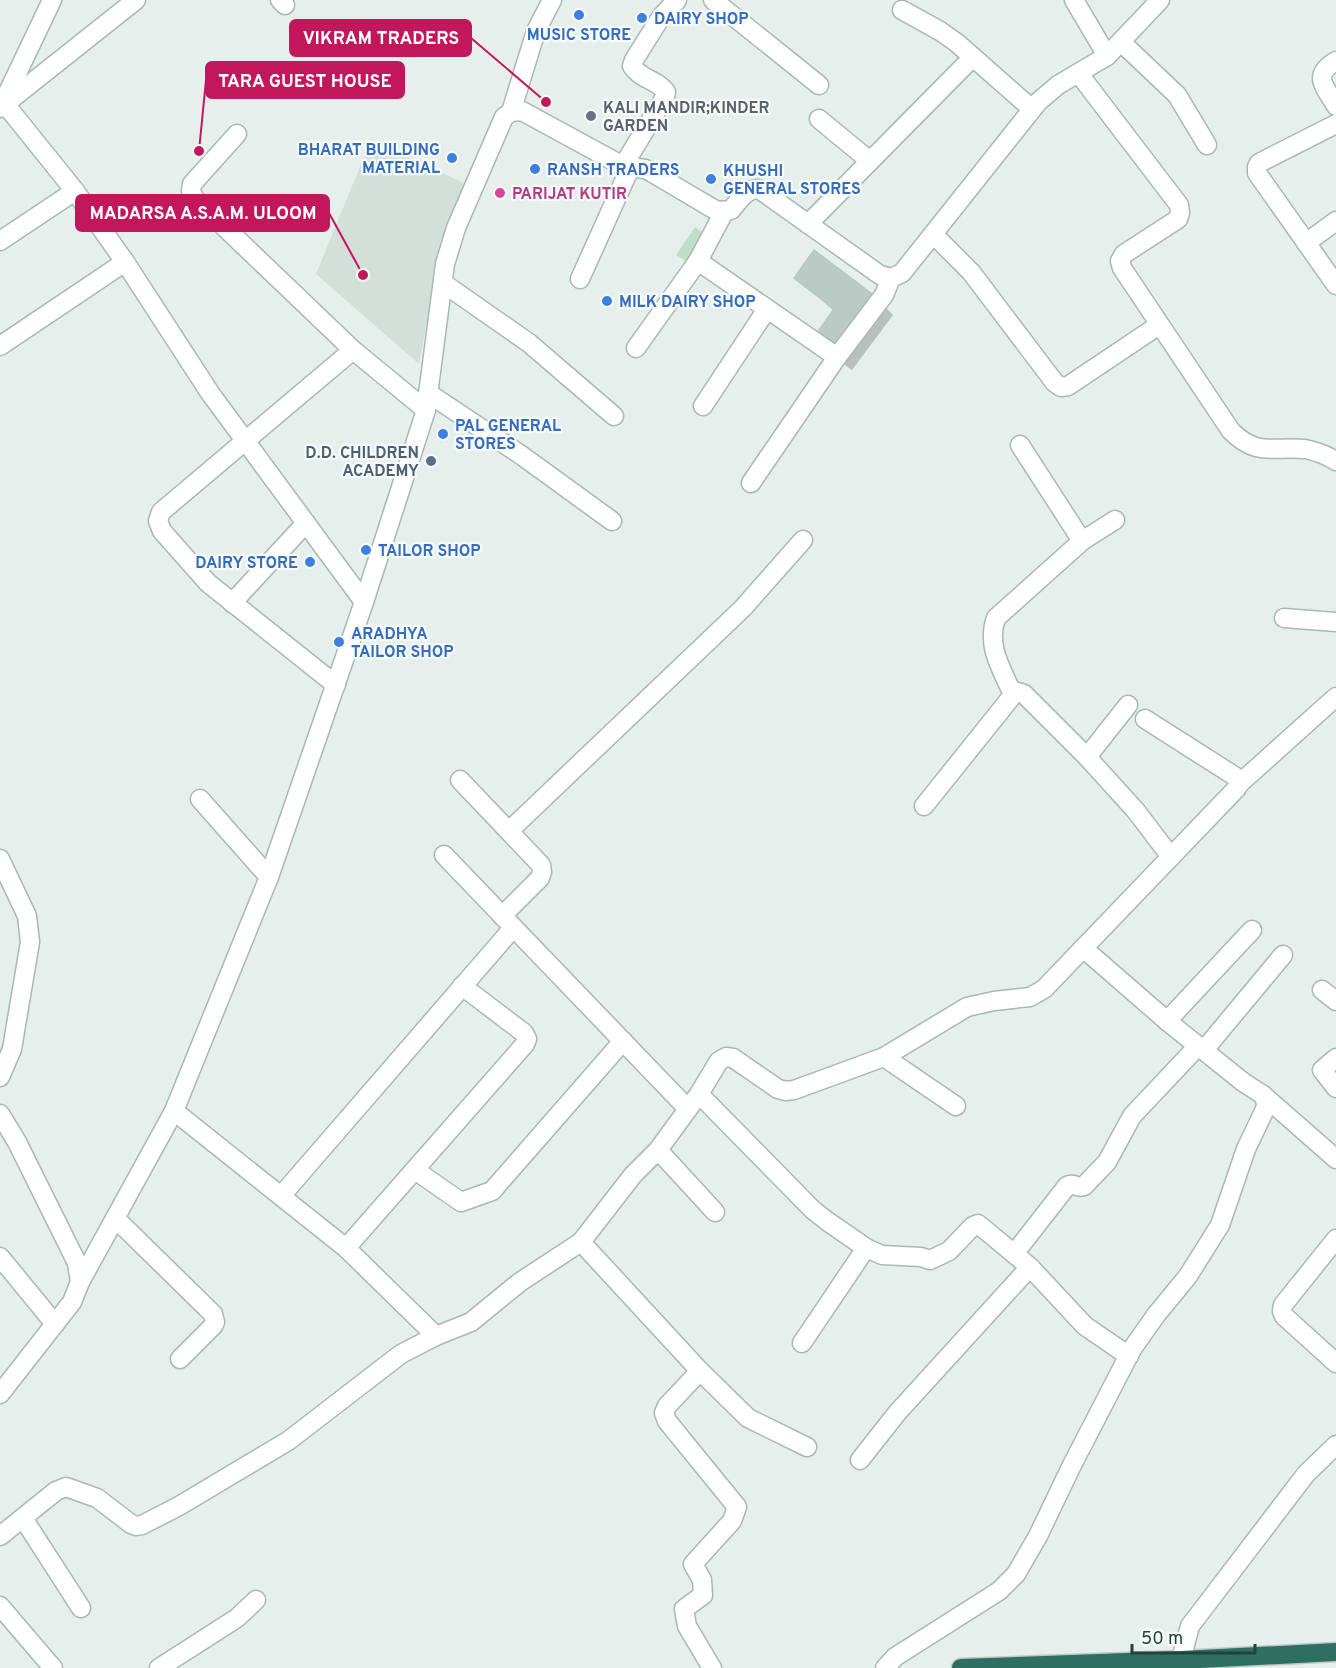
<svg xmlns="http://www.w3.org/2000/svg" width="1336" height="1668" font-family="Overpass,sans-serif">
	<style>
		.built { fill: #d4dfda }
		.green { fill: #bfe0c8 }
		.shadow { fill: #0003 }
		.building { fill: #bbcac4; stroke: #b8c9c2; stroke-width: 1.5 }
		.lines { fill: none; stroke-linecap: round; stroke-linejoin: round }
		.minor-casing { stroke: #a8b8b2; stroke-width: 21 }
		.highway-casing { stroke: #c2cac8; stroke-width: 21 }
		.minor { stroke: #fff; stroke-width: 18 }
		.highway { stroke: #2f6f62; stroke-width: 18 }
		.shop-dot { fill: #3f7fe0; stroke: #f7fbf9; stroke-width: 2 }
		.worship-dot { fill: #6b7280; stroke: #f7fbf9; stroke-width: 2 }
		.hotel-dot { fill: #d1479c; stroke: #f7fbf9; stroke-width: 2 }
		.service-dot { fill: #5c6f8a; stroke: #f7fbf9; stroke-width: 2 }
		.labels { text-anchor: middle; stroke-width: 4.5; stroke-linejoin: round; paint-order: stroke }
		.shop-label { font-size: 16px; font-weight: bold; fill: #366cbe; stroke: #f7fbf9; text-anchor: start }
		.worship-label { font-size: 16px; font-weight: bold; fill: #5b616d; stroke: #f7fbf9; text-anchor: start }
		.hotel-label { font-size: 16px; font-weight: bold; fill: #b23c85; stroke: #f7fbf9; text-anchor: start }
		.service-label { font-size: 16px; font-weight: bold; fill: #4e5e75; stroke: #f7fbf9; text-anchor: end }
		.leader { fill: none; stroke: #c2185b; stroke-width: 2 }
		.callout-dot { fill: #c2185b; stroke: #f7fbf9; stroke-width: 2 }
		.callout { fill: #c2185b; stroke: #c2185b; stroke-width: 2 }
		.callout-label { font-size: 18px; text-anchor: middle; font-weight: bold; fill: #fff }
	</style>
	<rect width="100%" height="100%" fill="#e6efeb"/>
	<!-- built -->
	<path class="built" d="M371,140L464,183L431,300L419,364L316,274Z"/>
	<!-- green -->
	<path class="green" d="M695,227L705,234L688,262L676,255Z"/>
	<!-- shadow -->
	<path class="shadow" d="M796,278L879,301L893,315L852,370L828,353L834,311Z"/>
	<!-- building -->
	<path class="building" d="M814,250L880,300L837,357L812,340L834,309L794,278Z"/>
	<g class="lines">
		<!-- minor casing -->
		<g class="minor-casing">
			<g id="minor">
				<path d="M280,0L285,5"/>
				<path d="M713,0L819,85"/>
				<path d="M1074,0L1107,56"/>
				<path d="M902,10L940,31L957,43L1032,109"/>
				<path d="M1121,42L1177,95L1207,145"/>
				<path d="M1336,61C1311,76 1325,86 1336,106"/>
				<path d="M1079,74L1179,205L1180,213L1178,219L1124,254L1120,261L1122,268L1231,431C1257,457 1273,446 1305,449C1316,451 1326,455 1336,461"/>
				<path d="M3,103L52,0"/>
				<path d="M5,104L75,191L125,262L210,393L364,602"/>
				<path d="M0,108L136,0"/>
				<path d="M511,112L536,31L552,0"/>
				<path d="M819,119L870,161"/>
				<path d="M1336,124L1259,163L1257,167V173L1336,285"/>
				<path d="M237,134L192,184L191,191L194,198L353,350L426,410"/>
				<path d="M623,166L665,97L666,92C658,80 640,79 632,66L634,60L661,17L677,0"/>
				<path d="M808,224L973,57"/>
				<path d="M933,234L971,272L1055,383L1061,387L1068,386L1159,325"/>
				<path d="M0,241L75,191"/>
				<path d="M1306,243L1336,221"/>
				<path d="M698,261L837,357"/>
				<path d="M580,279L630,168"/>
				<path d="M443,283L529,343L614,416"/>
				<path d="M0,346L125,262"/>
				<path d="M636,348L698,261L724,212"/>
				<path d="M428,393L521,455L612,521"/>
				<path d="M703,406L767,309"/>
				<path d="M1020,445L1082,541"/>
				<path d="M751,483L837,357L884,295L891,278"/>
				<path d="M232,603L306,523"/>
				<path d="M1284,618L1336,622"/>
				<path d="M336,685L208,583L162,531L158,521L161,512L353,350"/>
				<path d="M1013,695C1002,669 986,647 996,618L1082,541L1115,520"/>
				<path d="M1087,757L1128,705"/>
				<path d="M460,780L541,865L542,872L540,878L502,916"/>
				<path d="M1239,784L1336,697"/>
				<path d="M200,799L269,877"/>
				<path d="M924,806L1013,695L1018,692L1024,694L1087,757L1136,811L1171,857"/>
				<path d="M509,831L743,608L803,540"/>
				<path d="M444,855L687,1108"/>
				<path d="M0,859L27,916L30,942L12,1049L0,1077"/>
				<path d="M1322,990L1336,1001"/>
				<path d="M1167,1021L1252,930"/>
				<path d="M1204,1050L1283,955"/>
				<path d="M884,1057L956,1106"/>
				<path d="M1336,1058L1322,1070L1336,1088"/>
				<path d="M699,1094L719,1061L726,1057L733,1058L778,1089L786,1091L794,1090L884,1057L967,1007L994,1001L1030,997L1044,989L1236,789L1239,784L1236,777L1145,719"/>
				<path d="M1263,1095L1336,1159"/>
				<path d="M174,1111L346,1248L436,1336"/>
				<path d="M0,1114L17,1142L77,1263L80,1282"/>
				<path d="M658,1150L715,1212"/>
				<path d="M415,1170L461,1202L492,1191L623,1041"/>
				<path d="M281,1196L513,928"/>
				<path d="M115,1218L213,1314L215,1322L213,1326L180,1359"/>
				<path d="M1336,1239L1283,1305L1282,1311L1284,1316L1336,1363"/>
				<path d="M581,1242L700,1371L748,1418L807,1447"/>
				<path d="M346,1248L525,1044L527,1039L524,1033L462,986"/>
				<path d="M1014,1254L1067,1186C1073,1182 1078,1189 1084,1186L1107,1162L1132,1116L1198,1046"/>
				<path d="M0,1257L55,1324"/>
				<path d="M802,1343L866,1248"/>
				<path d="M700,1371L667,1406L664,1413L667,1421L737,1507L732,1521L693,1564L702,1580L703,1595L684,1609L687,1626L712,1668"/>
				<path d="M0,1394L72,1302L80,1282L174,1111L269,877L364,602L426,410L445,264L456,228L504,117L511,112L522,111L623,166L645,169L651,172L717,211L731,210C739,201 746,188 759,189L880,275L891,278L902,273L1038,102L1058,85L1107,56L1160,0"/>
				<path d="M860,1460L897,1413L1030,1267L1085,1326L1129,1356"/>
				<path d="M23,1518L81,1608"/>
				<path d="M0,1536L56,1491L66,1487L97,1498L131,1524L136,1526L142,1525L179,1506L288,1441L401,1354L436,1336L471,1322L520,1282L581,1242L633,1175L658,1150L699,1094L813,1210L827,1221L866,1248L882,1255L921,1257L930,1260L949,1251L973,1226L978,1224L1030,1267"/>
				<path d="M0,1606L53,1668"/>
				<path d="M159,1668L237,1618L256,1600"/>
				<path d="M885,1668L895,1657L999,1591L1016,1574L1038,1536L1071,1467L1132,1349L1156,1315L1188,1276L1220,1225L1246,1149L1267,1105L1263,1095L1243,1082L1167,1021L1083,948"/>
				<path d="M1181,1668V1660L1190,1626L1306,1474L1336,1445"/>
			</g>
		</g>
		<!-- highway casing -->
		<g class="highway-casing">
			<path id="highway" d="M961,1668L1181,1660L1336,1652"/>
		</g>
		<!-- minor -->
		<use href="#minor" class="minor"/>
		<!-- highway -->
		<use href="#highway" class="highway"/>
	</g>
	<!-- markers -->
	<g class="shop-dot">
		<circle cx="579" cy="15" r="6"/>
		<circle cx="642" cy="18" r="6"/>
		<circle cx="452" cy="158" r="6"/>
		<circle cx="535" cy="169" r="6"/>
		<circle cx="711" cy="179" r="6"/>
		<circle cx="607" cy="301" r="6"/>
		<circle cx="443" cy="434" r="6"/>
		<circle cx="366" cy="550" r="6"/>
		<circle cx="310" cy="562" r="6"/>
		<circle cx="339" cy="642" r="6"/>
	</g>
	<circle class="worship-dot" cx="591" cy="116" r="6"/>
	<circle class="hotel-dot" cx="500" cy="193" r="6"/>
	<circle class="service-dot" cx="431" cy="461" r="6"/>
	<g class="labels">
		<!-- shop labels -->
		<g class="shop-label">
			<text x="654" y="24">DAIRY SHOP</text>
			<text x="579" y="40" text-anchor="middle">MUSIC STORE</text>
			<text x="440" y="155" text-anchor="end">BHARAT BUILDING<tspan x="440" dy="18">MATERIAL</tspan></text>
			<text x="547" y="175">RANSH TRADERS</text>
			<text x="723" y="176">KHUSHI<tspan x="723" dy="18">GENERAL STORES</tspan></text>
			<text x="619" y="307">MILK DAIRY SHOP</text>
			<text x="455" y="431">PAL GENERAL<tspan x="455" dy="18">STORES</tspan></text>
			<text x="378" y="556">TAILOR SHOP</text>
			<text x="298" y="568" text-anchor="end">DAIRY STORE</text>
			<text x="351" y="639">ARADHYA<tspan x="351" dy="18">TAILOR SHOP</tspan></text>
		</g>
		<!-- worship labels -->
		<g class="worship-label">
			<text x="603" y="113">KALI MANDIR;KINDER<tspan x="603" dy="18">GARDEN</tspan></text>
		</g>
		<!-- hotel labels -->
		<g class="hotel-label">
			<text x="512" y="199">PARIJAT KUTIR</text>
		</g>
		<!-- service labels -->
		<g class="service-label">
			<text x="419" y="458">D.D. CHILDREN<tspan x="419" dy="18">ACADEMY</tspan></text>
		</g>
	</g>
	<!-- callouts -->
	<path class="leader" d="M546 102L471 38M199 151L206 80M363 275L329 213"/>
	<g class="callout-dot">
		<circle cx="546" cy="102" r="6"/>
		<circle cx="199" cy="151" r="6"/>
		<circle cx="363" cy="275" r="6"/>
	</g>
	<g class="callout">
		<rect x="290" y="20" width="181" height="36" rx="6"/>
		<rect x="206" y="62" width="198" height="36" rx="6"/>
		<rect x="76" y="195" width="253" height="36" rx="6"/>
	</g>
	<g class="callout-label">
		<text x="381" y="44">VIKRAM TRADERS</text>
		<text x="305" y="87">TARA GUEST HOUSE</text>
		<text x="203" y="219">MADARSA A.S.A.M. ULOOM</text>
	</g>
	<!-- scale -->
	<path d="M1132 1644v9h123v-9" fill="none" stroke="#24423a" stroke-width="3"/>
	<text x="1141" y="1644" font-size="18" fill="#24423a" stroke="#f7fbf9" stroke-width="4.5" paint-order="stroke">50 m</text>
</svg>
